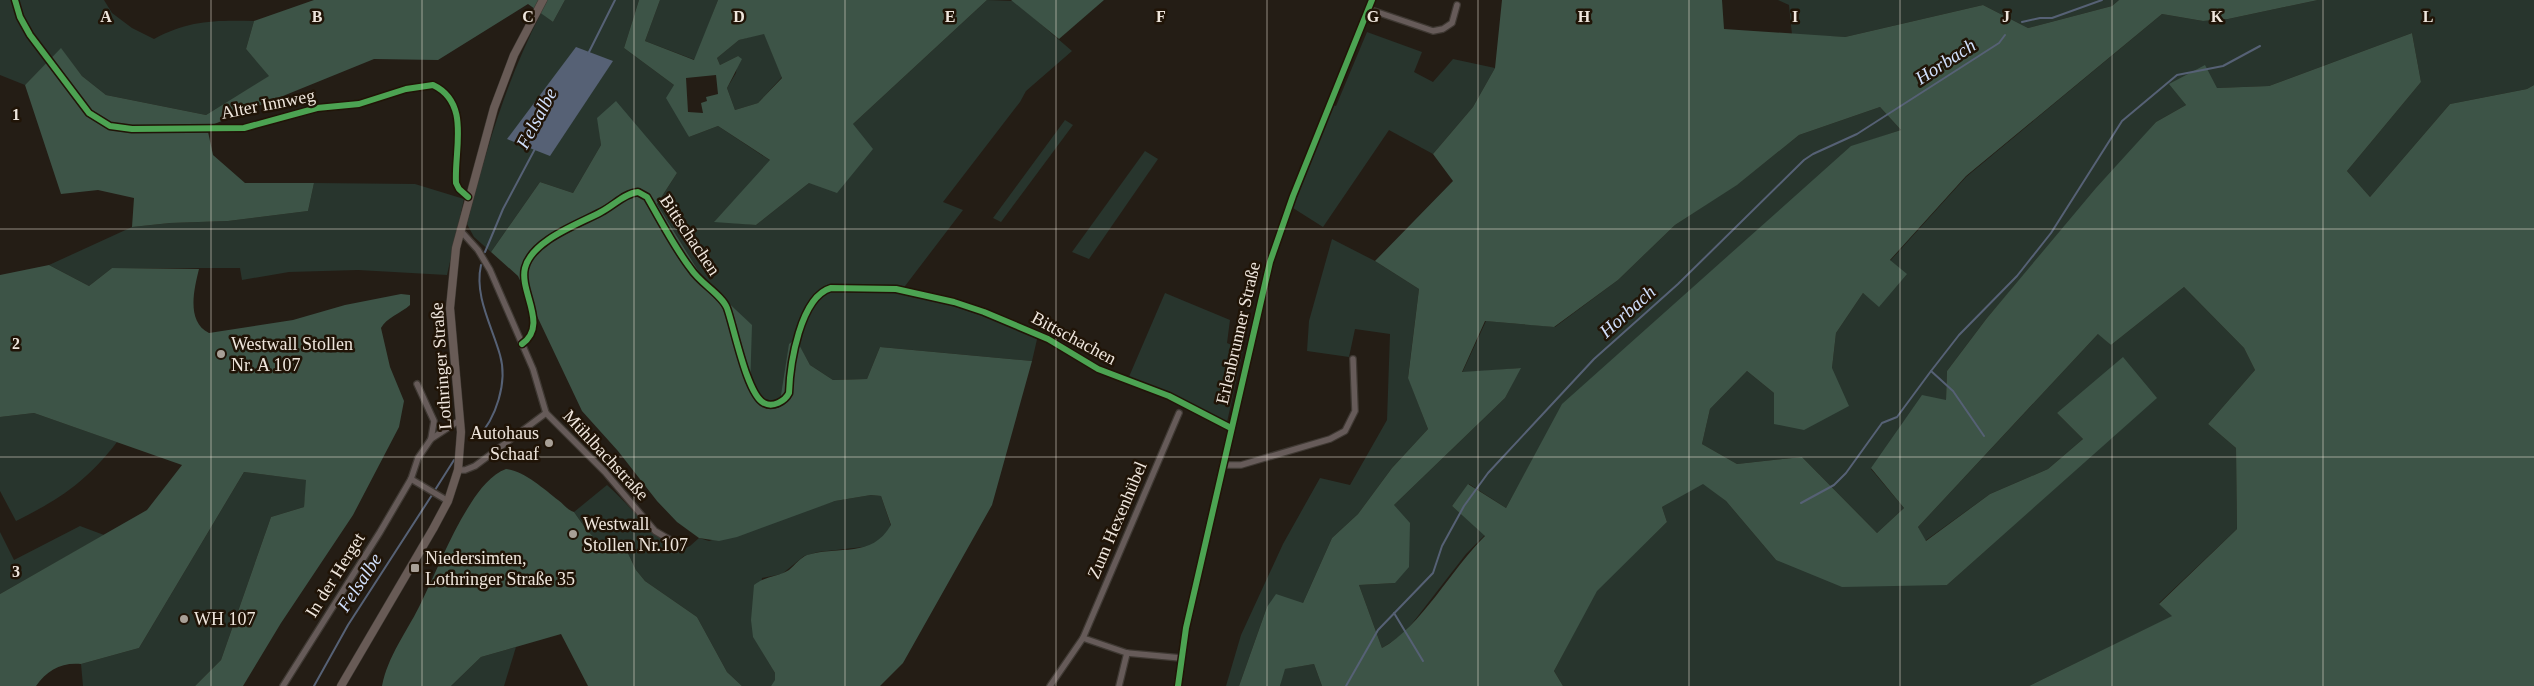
<svg xmlns="http://www.w3.org/2000/svg" width="2534" height="686" font-family="'Times New Roman',serif">
	<style>
		.green { fill: #28352d }
		.forest { fill: #3d5447; fill-rule: evenodd }
		.water { fill: #566175 }
		.lines { fill: none; stroke-linecap: round; stroke-linejoin: round }
		.stream { stroke: #566175; stroke-width: 2 }
		.minor-casing { stroke: #3f3933; stroke-width: 8 }
		.major-casing { stroke: #3f3933; stroke-width: 9 }
		.minor { stroke: #665b59; stroke-width: 5.5 }
		.major { stroke: #685b56; stroke-width: 8 }
		.cycleway-casing { stroke: #201407; stroke-width: 9 }
		.cycleway { stroke: #4ca352; stroke-width: 6 }
		.grid { fill: none; stroke: #efe6dd; stroke-width: 1; stroke-opacity: 0.55 }
		.poi-dot { fill: #a8a097; stroke: #201407; stroke-width: 2 }
		.labels { text-anchor: middle; stroke-width: 5; stroke-linejoin: round; paint-order: stroke }
		.street-label { font-size: 18px; fill: #efe6dd; stroke: #201407 }
		.poi-label { font-size: 18px; fill: #efe6dd; stroke: #201407; text-anchor: start }
		.water-label { font-size: 19px; font-style: italic; fill: #d1e0fd; stroke: #201407 }
		.grid-label { font-size: 16px; text-anchor: middle; font-weight: bold; fill: #efe6dd; stroke: #201407; stroke-width: 5; stroke-linejoin: round; paint-order: stroke }
	</style>
	<rect width="100%" height="100%" fill="#241d15"/>
	<!-- green -->
	<g class="green">
		<path d="M0,0H104L112,13L132,28L154,39C188,20 217,20 254,21L246,49L270,76L206,115L106,95L82,76L61,49L25,85L0,75Z"/>
		<path d="M565,0H639L624,48L674,85L689,137L718,126L771,161L715,221L756,225L809,183L853,124L987,0L1014,1L1072,51L1026,91L1020,102L943,202L963,210L902,290L954,302L1038,335L1032,361L880,347L867,379L833,380L810,365L796,340L779,408L762,406L750,390L704,280L657,204L677,173L598,118L601,145L573,193L540,182L491,252L474,237L467,224C487,147 505,84 541,13L553,22Z"/>
		<path d="M660,0H718L695,60L645,41Z"/>
		<path d="M1778,0H2119L2112,6L2028,28L1983,5L1845,37L1792,35L1789,5Z"/>
		<path d="M2318,0H2534V85L2527,89L2450,104L2370,197L2347,171L2421,82L2412,33L2269,86L2217,88L2170,84L2186,105L2156,122L1987,318L1947,371L1946,400L1871,469L1904,508L1877,533L1802,457L1737,464L1702,444L1710,409L1747,371L1774,393L1775,424L1832,368L1836,333L1863,293L1880,306L1890,261L1966,177L2162,14L2203,21L2228,19Z"/>
		<path d="M1367,32L1422,52L1414,72L1433,82L1453,59L1495,68L1473,107L1433,154L1389,130L1323,227L1293,208L1333,105L1336,106Z"/>
		<path d="M764,33L782,77L758,103L735,110L727,88L736,73L738,56L720,65L717,58L739,40Z"/>
		<path d="M1880,107L1901,130L1851,147L1563,404L1506,508L1469,484L1452,506L1485,535L1466,554L1404,634L1382,648L1359,585L1395,583L1394,505L1505,398L1520,368L1462,373L1486,321L1555,327L1618,280L1675,225L1739,183L1799,135Z"/>
		<path d="M1065,120L1073,125L1001,222L993,218Z"/>
		<path d="M1145,151L1158,159L1089,259L1072,252Z"/>
		<path d="M314,183L415,184L464,199L447,275L358,270L289,272L242,280L240,268H112L89,286L49,265L132,227L170,223L228,221L308,211Z"/>
		<path d="M1332,239L1375,261L1419,289L1408,377L1428,429L1392,468L1358,514L1332,538L1303,603L1267,607L1239,686H1226L1241,635L1283,544L1320,478L1350,485L1387,420L1390,334L1355,329L1349,357L1307,351L1309,321Z"/>
		<path d="M2184,287L2244,348L2255,370L2208,424L2236,448L2237,529L2159,603L2173,616L2029,686H1563L1554,671L1596,591L1667,522L1662,507L1703,483L1726,501L1776,560L1947,585L2156,398L2057,413L2083,439L2048,469L1990,494L1925,541L1918,527L2099,333L2111,345Z"/>
		<path d="M1165,293L1230,320L1227,343L1243,350L1227,422L1169,394L1128,379Z"/>
		<path d="M34,413L117,442C87,481 60,499 16,521L0,491V417Z"/>
		<path d="M244,472L307,480L304,507L271,517L221,660L195,686H83L81,664L139,648Z"/>
		<path d="M607,485C632,507 650,535 681,550L690,546L699,538L709,541L835,501L871,495L881,496L891,526L884,537L872,546L818,552L804,556L782,574L762,578L753,636L775,673L776,680L771,686H742L727,672L697,617L645,581L636,570L625,547L600,545L586,529L574,512Z"/>
		<path d="M80,526L104,535L0,594V532L14,560Z"/>
		<path d="M516,647L504,686H451L481,657Z"/>
		<path d="M1314,664L1322,686H1280L1284,669Z"/>
	</g>
	<!-- forest -->
	<g class="forest">
		<path d="M314,0H565L553,22L528,4L438,60L374,59L207,127L213,155L245,183H314L308,211L228,221L170,223L132,227L134,198L98,190L61,194L25,85L61,48L82,76L106,95L206,115L269,76L246,49L254,21Z"/>
		<path d="M639,0H660L645,41L694,60L718,0H987L853,124L873,149L837,193L809,183L756,225L714,222L770,160L718,126L689,137L666,98L674,85L624,48ZM764,34L782,78L758,103L735,110L727,88L742,59L738,56L720,65L717,58L739,40ZM716,75L718,94L706,97L707,101L701,103L703,113L688,112L686,78Z"/>
		<path d="M1011,0H1104L1059,39Z"/>
		<path d="M1502,0H1722L1724,29L1845,37L1983,5L2028,28L2112,6L2119,0H2318L2228,19L2203,21L2162,14L1966,176L1890,260L1907,274L1879,307L1863,293L1836,333L1832,368L1849,406L1804,430L1774,424V393L1747,371L1710,409L1702,444L1737,464L1802,457L1877,533L1904,508L1871,468L1922,395L1946,400L1947,371L1987,318L2096,188L2156,122L2186,105L2169,84L2205,65L2217,88L2269,86L2412,33L2421,82L2347,171L2370,197L2450,104L2527,89L2534,85V686H2029L2172,616L2159,604L2237,529L2236,448L2208,424L2255,370L2244,348L2184,287L2111,345L2098,334L1918,527L1926,541L1990,494L2048,469L2083,439L2057,413L2123,357L2157,398L1947,585L1842,587L1776,560L1726,501L1703,484L1662,507L1667,522L1597,591L1554,671L1563,686H1322L1314,664L1285,669L1280,686H1239L1267,607L1276,594L1303,603L1332,538L1358,514L1392,468L1428,429L1408,378L1419,289L1375,261L1453,181L1433,154L1473,107L1495,68ZM1880,107L1901,130L1851,146L1562,404L1506,508L1468,484L1452,506L1485,536C1452,568 1421,627 1382,648L1359,585L1395,583L1409,567L1410,523L1394,505L1505,398L1521,368L1462,372L1485,321L1554,327L1618,280L1675,225L1737,185L1799,135Z"/>
		<path d="M616,101L677,173L657,204L704,280L752,325L750,389L762,406L779,408L789,344L796,339L810,365L833,380L867,379L880,347L1032,361L992,505L903,663L880,686H771L775,680V673L753,637L751,620L754,585C765,576 778,577 789,570C795,565 800,558 807,555C840,545 871,559 891,525L881,496L871,495L835,501L737,537L719,541L699,538L677,522L657,501L618,451L582,411L518,276L491,252L540,182L573,193L601,145L597,118Z"/>
		<path d="M49,265L89,286L112,268L199,269C194,289 186,322 209,333L293,320L345,305L401,294L410,295V305C401,313 386,318 381,328L390,367L404,401L399,427L353,515L281,623L243,686H195L221,660L271,517L304,507L306,480L244,472L139,648L81,664C62,662 47,670 36,686H0V594L147,510L182,465L34,413L0,417V275Z"/>
		<path d="M506,469C524,471 544,489 558,500C564,504 567,510 574,512L586,529L600,544L613,540L625,547L636,570L645,581L697,617L727,672L742,686H588L561,634L481,657L451,686H382C388,656 406,633 419,607C436,573 450,535 471,503C479,490 492,474 506,469Z"/>
	</g>
	<!-- water -->
	<path class="water" d="M576,47L613,61L550,156L507,139Z"/>
	<g class="lines">
		<!-- stream -->
		<g class="stream">
			<path d="M2022,22L2040,18H2052L2102,0"/>
			<path d="M588,54L615,0"/>
			<path d="M485,252L503,209L536,147"/>
			<path d="M1984,436L1953,391L1931,371L1959,335L2017,276L2051,233L2122,121L2177,75L2223,66L2260,46"/>
			<path d="M477,438C496,419 508,382 500,355C492,326 474,296 481,265"/>
			<path d="M435,490L454,460"/>
			<path d="M1801,503L1834,485L1846,473L1882,423L1897,417L1931,371"/>
			<path d="M1394,613L1423,661"/>
			<path d="M314,686L348,625L432,495"/>
			<path d="M1346,686L1378,630L1433,573L1442,546L1464,506L1488,473L1594,359L1678,284L1804,160L1813,154L1857,134L1999,43L2005,35"/>
		</g>
		<!-- minor casing -->
		<g class="minor-casing">
			<g id="minor">
				<path d="M15,0L20,17L30,35L89,113L110,126L132,129L244,128L317,108L359,104L406,89L433,85C471,103 454,149 456,183L459,189L468,197"/>
				<path d="M1368,9L1433,31L1443,29L1452,23L1457,5"/>
				<path d="M460,230L478,250L490,270L533,369L546,413L605,472L655,531L679,545"/>
				<path d="M522,344C549,325 519,292 525,268C532,240 579,224 601,212C613,206 625,193 638,192L647,197C661,221 674,247 691,269C700,283 722,295 727,308C734,327 747,395 764,403C773,408 785,401 789,393C790,364 800,297 831,288L896,289L954,302L984,312L1048,339L1098,369L1169,396L1231,428"/>
				<path d="M431,439L460,420"/>
				<path d="M1223,465H1241L1330,439L1345,431L1355,411L1353,359"/>
				<path d="M458,470H465L475,466L546,413"/>
				<path d="M411,479L448,501"/>
				<path d="M1083,638L1127,653L1181,658"/>
				<path d="M283,686L380,532L411,479L418,458L431,439L434,421L417,384"/>
				<path d="M1050,686L1083,638L1179,413"/>
				<path d="M1119,686L1127,653"/>
				<path d="M1178,686L1186,628L1270,262L1293,196L1372,0"/>
			</g>
		</g>
		<!-- major casing -->
		<g class="major-casing">
			<path id="major" d="M341,686L433,529L448,501L458,470L461,432L450,308L456,248L494,108L514,55L543,0"/>
		</g>
		<!-- minor -->
		<use href="#minor" class="minor"/>
		<!-- major -->
		<use href="#major" class="major"/>
		<!-- cycleway casing -->
		<g class="cycleway-casing">
			<g id="cycleway">
				<path d="M15,0L20,17L30,35L89,113L110,126L132,129L244,128L317,108L359,104L406,89L433,85C471,103 454,149 456,183L459,189L468,197"/>
				<path d="M522,344C549,325 519,292 525,268C532,240 579,224 601,212C613,206 625,193 638,192L647,197C661,221 674,247 691,269C700,283 722,295 727,308C734,327 747,395 764,403C773,408 785,401 789,393C790,364 800,297 831,288L896,289L954,302L984,312L1048,339L1098,369L1169,396L1231,428"/>
				<path d="M1178,686L1186,628L1270,262L1293,196L1372,0"/>
			</g>
		</g>
		<!-- cycleway -->
		<use href="#cycleway" class="cycleway"/>
	</g>
	<!-- grid -->
	<path class="grid" d="M211,0V686M422,0V686M634,0V686M845,0V686M1056,0V686M1267,0V686M1478,0V686M1689,0V686M1900,0V686M2112,0V686M2323,0V686M0,229H2534M0,457H2534"/>
	<!-- markers -->
	<g class="poi-dot">
		<circle cx="221" cy="354" r="5"/>
		<circle cx="549" cy="443" r="5"/>
		<circle cx="573" cy="534" r="5"/>
		<rect x="410" y="563" width="10" height="10" rx="2.5"/>
		<circle cx="184" cy="619" r="5"/>
	</g>
	<g class="labels">
		<!-- street labels -->
		<g class="street-label">
			<text transform="translate(268 104) rotate(-11)" y="6">Alter Innweg</text>
			<text transform="translate(690 235) rotate(56)" y="6">Bittschachen</text>
			<text transform="translate(1238 333) rotate(-77)" y="6">Erlenbrunner Straße</text>
			<text transform="translate(1074 338) rotate(28)" y="6">Bittschachen</text>
			<text transform="translate(441 366) rotate(-94)" y="6">Lothringer Straße</text>
			<text transform="translate(606 455) rotate(47)" y="6">Mühlbachstraße</text>
			<text transform="translate(1117 520) rotate(-67)" y="6">Zum Hexenhübel</text>
			<text transform="translate(335 575) rotate(-58)" y="6">In der Herget</text>
		</g>
		<!-- poi labels -->
		<g class="poi-label">
			<text x="231" y="350">Westwall Stollen<tspan x="231" dy="21">Nr. A 107</tspan></text>
			<text x="539" y="439" text-anchor="end">Autohaus<tspan x="539" dy="21">Schaaf</tspan></text>
			<text x="583" y="530">Westwall<tspan x="583" dy="21">Stollen Nr.107</tspan></text>
			<text x="425" y="564">Niedersimten,<tspan x="425" dy="21">Lothringer Straße 35</tspan></text>
			<text x="194" y="625">WH 107</text>
		</g>
		<!-- water labels -->
		<g class="water-label">
			<text transform="translate(1945 61) rotate(-33)" y="7">Horbach</text>
			<text transform="translate(536 118) rotate(-62)" y="7">Felsalbe</text>
			<text transform="translate(1627 311) rotate(-42)" y="7">Horbach</text>
			<text transform="translate(359 582) rotate(-57)" y="7">Felsalbe</text>
		</g>
	</g>
	<g class="grid-label">
		<text x="106" y="22">A</text>
		<text x="317" y="22">B</text>
		<text x="528" y="22">C</text>
		<text x="739" y="22">D</text>
		<text x="950" y="22">E</text>
		<text x="1161" y="22">F</text>
		<text x="1373" y="22">G</text>
		<text x="1584" y="22">H</text>
		<text x="1795" y="22">I</text>
		<text x="2006" y="22">J</text>
		<text x="2217" y="22">K</text>
		<text x="2428" y="22">L</text>
		<text x="16" y="120">1</text>
		<text x="16" y="349">2</text>
		<text x="16" y="577">3</text>
	</g>
</svg>
